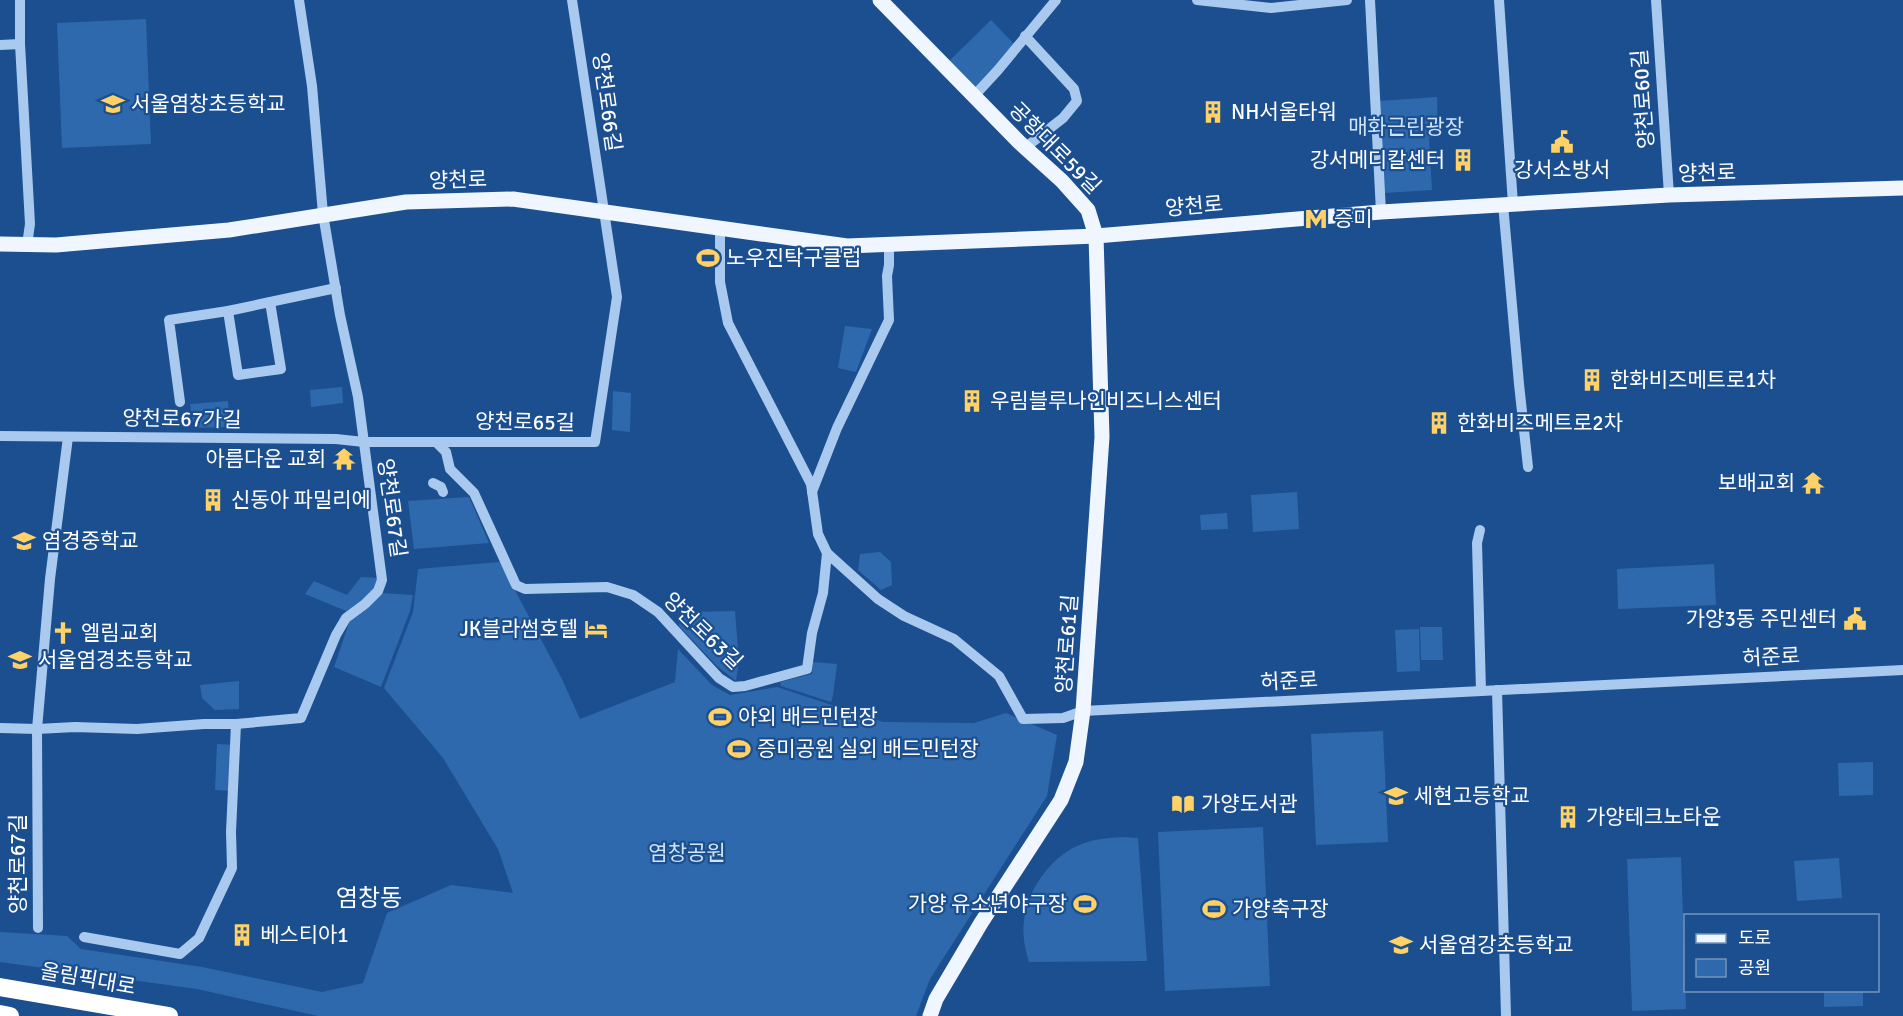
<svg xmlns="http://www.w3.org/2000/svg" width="1903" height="1016" font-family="Signika,'Noto Sans KR',sans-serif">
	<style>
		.green { fill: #2e69ad }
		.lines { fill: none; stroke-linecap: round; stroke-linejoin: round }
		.minor { stroke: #a9c9ee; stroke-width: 10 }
		.major { stroke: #f0f6ff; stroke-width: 15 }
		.highway { stroke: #fff; stroke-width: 18 }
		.labels { text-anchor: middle; stroke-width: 4.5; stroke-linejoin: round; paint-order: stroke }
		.street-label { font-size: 21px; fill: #fff; stroke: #1b4f8f }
		.poi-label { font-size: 21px; fill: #fff; stroke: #1b4f8f; text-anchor: start }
		.park-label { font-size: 21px; fill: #cfe3fa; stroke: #1b4f8f }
		.quarter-label { font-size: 24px; fill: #fff; stroke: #1b4f8f }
	</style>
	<rect width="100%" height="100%" fill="#1b4f8f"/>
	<!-- green -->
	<g class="green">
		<path d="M146,19L151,144L62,148L57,23Z"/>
		<path d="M991,20L1016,46L975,93L946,64Z"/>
		<path d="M1437,97L1438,137L1429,138L1432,190L1384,193L1379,101Z"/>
		<path d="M845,326L872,329L856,372L838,368Z"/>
		<path d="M342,387L343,403L311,407L310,390Z"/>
		<path d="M613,391L631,393L630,432L612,430Z"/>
		<path d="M228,401L230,427L194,428L190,404Z"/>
		<path d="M1297,492L1299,529L1253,532L1251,495Z"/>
		<path d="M469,497L489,543L414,549L408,501Z"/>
		<path d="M1227,513L1228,529L1201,530L1200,515Z"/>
		<path d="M880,552L891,562L892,585L881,590L858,570L860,554Z"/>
		<path d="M500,562L562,679L580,719L675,682L678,649L712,685L730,695L777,687L883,722L974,723L1006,713L1057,735L1047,796L930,979L916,1016H318L197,989L0,962V932L67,936L81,949L202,967L322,992L363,983L387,913L451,885L513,893L498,849L443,758L384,688L413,612L418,569Z"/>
		<path d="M1714,564L1716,605L1618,609L1617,569Z"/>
		<path d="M361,577L380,578C373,595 362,603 346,611L305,594L314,581L347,595Z"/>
		<path d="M381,593L413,595L410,611L381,687L334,667L350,620Z"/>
		<path d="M735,611L739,661L736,681L717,666L679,626L681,612Z"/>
		<path d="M1420,627H1442L1443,660H1421Z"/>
		<path d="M1419,629L1420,671L1397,672L1395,630Z"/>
		<path d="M813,662L837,664L833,696L831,702L781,686L780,682L812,674Z"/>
		<path d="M239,681V709L215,710L202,698L200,685Z"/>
		<path d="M1383,731L1388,842L1316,845L1311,734Z"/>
		<path d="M217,744L234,745L232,791L215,790Z"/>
		<path d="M1873,762V795L1839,796L1838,763Z"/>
		<path d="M1263,827L1270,986L1165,991L1158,832Z"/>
		<path d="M1123,837L1138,838L1147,961L1029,962C1025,948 1022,935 1024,920C1027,891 1050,858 1077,846C1092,839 1107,838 1123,837Z"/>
		<path d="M1681,857L1686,1009L1632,1011L1627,859Z"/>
		<path d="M1839,858L1842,898L1797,901L1794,861Z"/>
		<path d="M1824,991H1863V1006L1824,1007Z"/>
	</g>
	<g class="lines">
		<!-- minor -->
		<g class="minor">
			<path d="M20,0V44L30,224L27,245"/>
			<path d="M1197,0L1271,8L1347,0"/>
			<path d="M1370,0L1381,212"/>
			<path d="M1499,0L1513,204"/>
			<path d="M1656,0L1669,195"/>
			<path d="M1025,36L1074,89L1077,101L1063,118L1026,147"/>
			<path d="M0,45L20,44"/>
			<path d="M974,96L998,70L1056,0"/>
			<path d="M1503,204L1519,384L1528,467"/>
			<path d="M228,311L238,375L281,369L270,302"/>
			<path d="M180,402L169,320L228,311L336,288"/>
			<path d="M0,436L336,439L364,442H595L617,297L572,0"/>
			<path d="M436,442L446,452L450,469L474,493L516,585L525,589L607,587L633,595L658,612L719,678L733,687L745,686L807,669L812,633L823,593L827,553L818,534L811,484L728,323L720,282V228"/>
			<path d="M433,483L441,487L443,492"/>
			<path d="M812,492L837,428L889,320L887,276L889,265V245"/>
			<path d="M1480,530L1477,543L1481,691"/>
			<path d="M827,553L878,599L904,616L954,639L999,676L1023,719L1063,718L1083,711L1903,670"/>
			<path d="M1497,690L1506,1016"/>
			<path d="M0,728L37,729L75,727L137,729L204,724H236L301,718L336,635L346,618L365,604L378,591L382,580L358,397L340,315L323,214L312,86L299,0"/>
			<path d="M38,928L37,729L50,579L68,437"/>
			<path d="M84,937L180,954L199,938L232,868L231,832L236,724"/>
		</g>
		<!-- major -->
		<g class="major">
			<path d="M880,0L1019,142L1062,181L1088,210L1096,236L1102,437L1083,711L1076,762L1061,800L981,923L936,999L930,1016"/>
			<path d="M0,244L56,245L229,230L406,202L513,199L847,246L1096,236L1381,212L1669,195L1903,188"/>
		</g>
		<!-- highway -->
		<g class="highway">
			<path d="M0,987L169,1016"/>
			<path d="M0,1014L10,1016"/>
		</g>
	</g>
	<!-- icons -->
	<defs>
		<g id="school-bare" transform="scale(1.8)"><path d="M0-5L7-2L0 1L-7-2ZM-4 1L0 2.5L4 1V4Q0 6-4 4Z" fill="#ffd166" stroke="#1b4f8f" stroke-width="2.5" paint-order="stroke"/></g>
		<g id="building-bare" transform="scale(1.8)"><path d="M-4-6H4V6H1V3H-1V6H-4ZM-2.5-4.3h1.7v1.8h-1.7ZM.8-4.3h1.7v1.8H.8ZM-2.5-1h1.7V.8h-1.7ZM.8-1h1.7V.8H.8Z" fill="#ffd166" stroke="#1b4f8f" stroke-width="2.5" paint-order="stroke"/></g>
		<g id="civic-bare" transform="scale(1.8)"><path d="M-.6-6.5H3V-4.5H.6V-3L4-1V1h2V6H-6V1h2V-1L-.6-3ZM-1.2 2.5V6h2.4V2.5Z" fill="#ffd166" stroke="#1b4f8f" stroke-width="2.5" paint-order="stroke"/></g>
		<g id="metro-bare" transform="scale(1.8)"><path d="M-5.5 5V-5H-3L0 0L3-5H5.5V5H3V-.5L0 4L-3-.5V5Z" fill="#ffd166" stroke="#1b4f8f" stroke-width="2.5" paint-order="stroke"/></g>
		<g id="stadium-bare" transform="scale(1.8)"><path d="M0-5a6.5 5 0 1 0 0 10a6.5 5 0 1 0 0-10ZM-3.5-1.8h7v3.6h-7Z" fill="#ffd166" stroke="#1b4f8f" stroke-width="2.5" paint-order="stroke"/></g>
		<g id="temple-bare" transform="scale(1.8)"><path d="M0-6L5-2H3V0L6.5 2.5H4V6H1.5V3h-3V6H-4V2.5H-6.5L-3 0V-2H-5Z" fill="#ffd166" stroke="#1b4f8f" stroke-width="2.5" paint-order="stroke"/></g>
		<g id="hotel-bare" transform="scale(1.8)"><path d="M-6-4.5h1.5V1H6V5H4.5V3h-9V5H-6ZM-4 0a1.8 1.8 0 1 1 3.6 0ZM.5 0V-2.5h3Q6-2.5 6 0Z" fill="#ffd166" stroke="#1b4f8f" stroke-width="2.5" paint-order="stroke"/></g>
		<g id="church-bare" transform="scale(1.8)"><path d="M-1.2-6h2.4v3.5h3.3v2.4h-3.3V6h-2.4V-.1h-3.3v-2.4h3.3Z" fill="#ffd166" stroke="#1b4f8f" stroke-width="2.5" paint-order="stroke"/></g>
		<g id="library-bare" transform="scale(1.8)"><path d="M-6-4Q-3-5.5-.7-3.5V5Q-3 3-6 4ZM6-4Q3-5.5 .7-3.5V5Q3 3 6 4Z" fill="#ffd166" stroke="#1b4f8f" stroke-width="2.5" paint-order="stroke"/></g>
	</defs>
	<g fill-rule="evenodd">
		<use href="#school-bare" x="113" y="104"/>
		<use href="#building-bare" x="1213" y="112"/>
		<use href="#civic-bare" x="1562" y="142"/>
		<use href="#building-bare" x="1463" y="160"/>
		<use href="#metro-bare" x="1316" y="219"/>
		<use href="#stadium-bare" x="708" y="258"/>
		<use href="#building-bare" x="1592" y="380"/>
		<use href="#building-bare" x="972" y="401"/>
		<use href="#building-bare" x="1439" y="423"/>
		<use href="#temple-bare" x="344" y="459"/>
		<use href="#temple-bare" x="1813" y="483"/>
		<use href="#building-bare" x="213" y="500"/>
		<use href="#school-bare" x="24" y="541"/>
		<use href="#civic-bare" x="1855" y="619"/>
		<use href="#hotel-bare" x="596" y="629"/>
		<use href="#church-bare" x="63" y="633"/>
		<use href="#school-bare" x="20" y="660"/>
		<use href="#stadium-bare" x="720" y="717"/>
		<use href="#stadium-bare" x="739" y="749"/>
		<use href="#school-bare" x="1396" y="796"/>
		<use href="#library-bare" x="1183" y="804"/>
		<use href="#building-bare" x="1568" y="817"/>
		<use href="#stadium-bare" x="1085" y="904"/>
		<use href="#stadium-bare" x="1214" y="909"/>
		<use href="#building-bare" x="242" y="935"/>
		<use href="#school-bare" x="1401" y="945"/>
	</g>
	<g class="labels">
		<!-- street labels -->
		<g class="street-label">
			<text transform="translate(1643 99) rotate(-94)" y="7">양천로60길</text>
			<text transform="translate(607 102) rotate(82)" y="7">양천로66길</text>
			<text transform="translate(1055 148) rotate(45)" y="7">공항대로59길</text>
			<text transform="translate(1707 173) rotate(-2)" y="7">양천로</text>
			<text transform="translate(458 180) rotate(-2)" y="7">양천로</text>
			<text transform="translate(1194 206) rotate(-5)" y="7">양천로</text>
			<text transform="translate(182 419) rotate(1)" y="7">양천로67가길</text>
			<text transform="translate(525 422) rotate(1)" y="7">양천로65길</text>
			<text transform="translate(392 508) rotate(82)" y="7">양천로67길</text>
			<text transform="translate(703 631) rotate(44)" y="7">양천로63길</text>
			<text transform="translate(1067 644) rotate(-86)" y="7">양천로61길</text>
			<text transform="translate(1771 657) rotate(-3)" y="7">허준로</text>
			<text transform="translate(1289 681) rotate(-3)" y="7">허준로</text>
			<text transform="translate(18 864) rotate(-90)" y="7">양천로67길</text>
			<text transform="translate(88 979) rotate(10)" y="7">올림픽대로</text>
		</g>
		<!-- poi labels -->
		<g class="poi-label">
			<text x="131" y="111">서울염창초등학교</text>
			<text x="1231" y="119">NH서울타워</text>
			<text x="1445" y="167" text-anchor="end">강서메디칼센터</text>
			<text x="1562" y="177" text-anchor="middle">강서소방서</text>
			<text x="1334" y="226">증미</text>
			<text x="726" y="265">노우진탁구클럽</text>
			<text x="1610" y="387">한화비즈메트로1차</text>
			<text x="990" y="408">우림블루나인비즈니스센터</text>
			<text x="1457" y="430">한화비즈메트로2차</text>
			<text x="326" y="466" text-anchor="end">아름다운 교회</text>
			<text x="1795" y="490" text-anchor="end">보배교회</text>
			<text x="231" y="507">신동아 파밀리에</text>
			<text x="42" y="548">염경중학교</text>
			<text x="1837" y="626" text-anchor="end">가양3동 주민센터</text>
			<text x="578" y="636" text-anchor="end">JK블라썸호텔</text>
			<text x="81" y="640">엘림교회</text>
			<text x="38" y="667">서울염경초등학교</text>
			<text x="738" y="724">야외 배드민턴장</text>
			<text x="757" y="756">증미공원 실외 배드민턴장</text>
			<text x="1414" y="803">세현고등학교</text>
			<text x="1201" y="811">가양도서관</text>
			<text x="1586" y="824">가양테크노타운</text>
			<text x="1067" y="911" text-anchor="end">가양 유소년야구장</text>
			<text x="1232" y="916">가양축구장</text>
			<text x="260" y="942">베스티아1</text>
			<text x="1419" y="952">서울염강초등학교</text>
		</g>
		<!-- park labels -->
		<g class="park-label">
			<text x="1406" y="134">매화근린광장</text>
			<text x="687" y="860">염창공원</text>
		</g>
		<!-- quarter labels -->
		<g class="quarter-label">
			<text x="369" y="906">염창동</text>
		</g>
	</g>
	<!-- legend -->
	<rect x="1684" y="914" width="195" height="78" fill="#1b4f8f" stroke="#7695bc" stroke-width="1.5"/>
	<rect x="1696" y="934" width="30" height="9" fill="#f0f6ff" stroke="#7695bc" stroke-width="1.5"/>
	<text x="1738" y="944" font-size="18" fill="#ffffff">도로</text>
	<rect x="1696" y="959" width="30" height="18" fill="#2e69ad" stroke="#7695bc" stroke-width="1.5"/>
	<text x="1738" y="974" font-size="18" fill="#ffffff">공원</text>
</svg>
